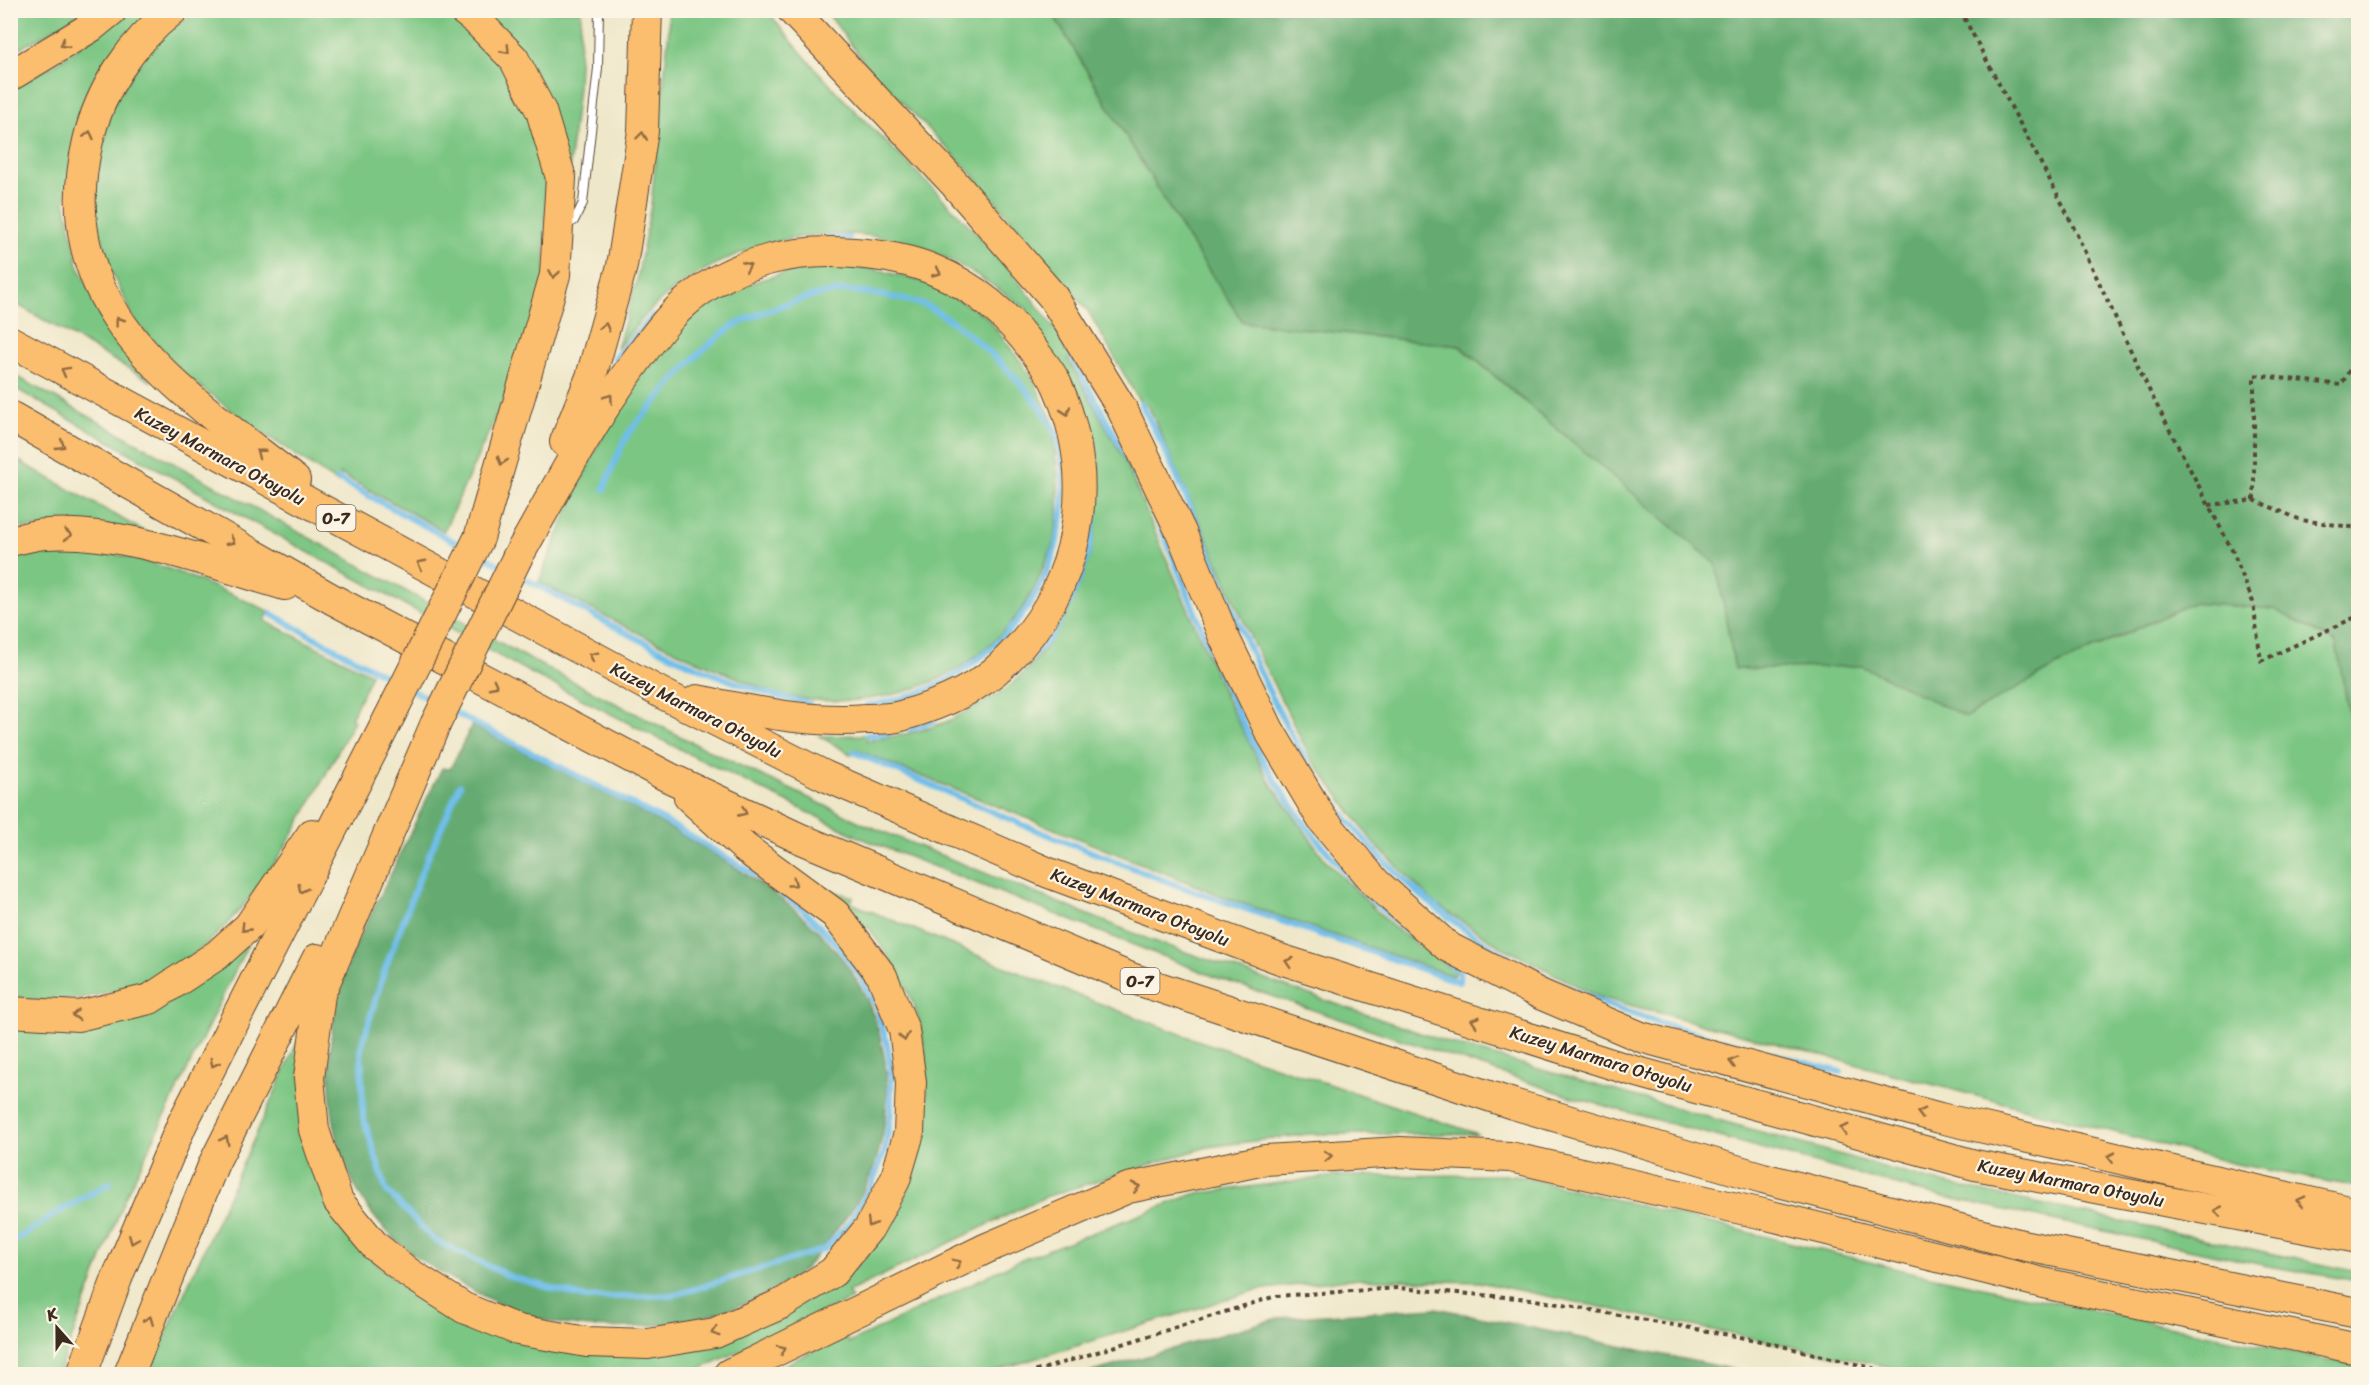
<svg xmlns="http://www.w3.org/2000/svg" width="2369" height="1385" font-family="Sriracha,sans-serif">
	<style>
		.green { fill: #7cc683; stroke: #5c7850; stroke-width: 1.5 }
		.forest { fill: #65ab71; stroke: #506a48; stroke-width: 1.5 }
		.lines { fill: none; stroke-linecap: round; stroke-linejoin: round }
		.stream { stroke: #6fbeea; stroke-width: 6 }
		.service-casing { stroke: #564638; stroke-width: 10 }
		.motorway-casing { stroke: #564638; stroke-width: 32 }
		.path { stroke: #564638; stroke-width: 4; stroke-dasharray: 4.5 4.5; stroke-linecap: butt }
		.service { stroke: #fff; stroke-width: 8 }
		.motorway { stroke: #fbbd6e; stroke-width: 30 }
		.motorway-bridge-casing { stroke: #564638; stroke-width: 32; stroke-linecap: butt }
		.motorway-bridge { stroke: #fbbd6e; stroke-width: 30 }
		.oneway { stroke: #916c42 }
		.labels { text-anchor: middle; stroke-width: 4.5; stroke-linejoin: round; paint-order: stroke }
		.shield { fill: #fcf5e5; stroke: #75675a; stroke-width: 1.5 }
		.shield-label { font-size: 16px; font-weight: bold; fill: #3b2a1e }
		.street-label { font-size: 18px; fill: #3b2a1e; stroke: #fcf5e5 }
	</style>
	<rect width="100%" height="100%" fill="#fcf5e5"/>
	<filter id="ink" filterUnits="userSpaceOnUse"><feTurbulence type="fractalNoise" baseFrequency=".0167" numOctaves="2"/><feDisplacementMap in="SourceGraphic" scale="12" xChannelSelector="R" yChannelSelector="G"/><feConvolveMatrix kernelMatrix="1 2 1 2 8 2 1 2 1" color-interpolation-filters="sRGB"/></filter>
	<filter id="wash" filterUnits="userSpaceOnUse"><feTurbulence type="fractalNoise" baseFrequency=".008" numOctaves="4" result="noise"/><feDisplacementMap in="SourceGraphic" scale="24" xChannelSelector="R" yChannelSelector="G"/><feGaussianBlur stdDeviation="1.35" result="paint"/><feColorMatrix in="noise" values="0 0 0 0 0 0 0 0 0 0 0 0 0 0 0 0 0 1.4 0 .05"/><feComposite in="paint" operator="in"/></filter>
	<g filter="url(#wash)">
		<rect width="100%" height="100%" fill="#efe7c9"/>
		<!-- green -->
		<g class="green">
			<path d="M11,10H83V11L52,31L11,53Z"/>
			<path d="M130,11H157L108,61L81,105L65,201L78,265L104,321L152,382L11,301L10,87L52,66Z"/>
			<path d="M197,11H444L499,58L528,109L546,170L545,281L511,383L444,531L340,474L338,483L249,424L185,375L136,322L111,271L96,216L98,150L112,106L139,63L166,31Z"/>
			<path d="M482,11H581L578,87L569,170Z"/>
			<path d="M668,11H768C833,99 920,170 993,251C1023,284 1048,321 1075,355L1068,359L1124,459L1226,698L1269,781L1326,861L1391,925L1455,972L1453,976L1232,900L856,750L852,755L819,736L868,735L867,741C894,736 925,732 950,720C968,711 998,696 1013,683C1077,624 1104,543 1098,458H1092L1024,318L1028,310C993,285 958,260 917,246C829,217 730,242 660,301C644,315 630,333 617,349L637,280L651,205L669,29Z"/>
			<path d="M826,11H1051L1185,234L1243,322L1459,346L1717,564L1735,669L1862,666L1966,716L2054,667L2192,603L2274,609L2336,642L2358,762V1187L2236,1164L1599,997L1500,946L1435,904L1373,842L1310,757L1254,645L1148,405L1141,404L1088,311L976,178L867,66Z"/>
			<path d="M806,267L871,268L928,283L986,316L1032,377L1059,435L1053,437C1058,471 1061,503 1055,537C1053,548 1046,560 1042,571C1001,672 890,717 786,696C768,693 749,682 731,675C665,649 602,614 539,582C574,491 631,351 716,299C743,282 776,276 806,267Z"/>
			<path d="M10,373L533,661L705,749L864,824L1148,939L1452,1044L1929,1180L2358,1272V1281L2268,1266L1930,1194L1572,1097L1218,978L861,838L699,759L527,671L236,513L11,386Z"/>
			<path d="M10,456L147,533L11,527Z"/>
			<path d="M44,551C62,552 81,550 99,552C158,558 215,588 269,611L265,621L371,674L351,719L354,721C308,806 264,906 181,964C163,977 128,988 105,993C76,1000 40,1005 11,996V557Z"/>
			<path d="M826,889L853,897L851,903L1032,978L1191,1038L1478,1134H1309L1207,1147L1045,1197L848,1292L852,1299L689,1374H148L307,1021L300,1076L354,1241L403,1288L468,1325L615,1356L853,1269C861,1260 871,1252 878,1242C925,1181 941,1078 914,1006C903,977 886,952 868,927L861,932Z"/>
			<path d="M248,944L124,1200L58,1374H11L10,1024L75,1028Z"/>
			<path d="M1515,1175L1906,1271L2358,1366V1374H1925L1479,1282L1348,1279L1257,1290L985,1374H766L845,1335L849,1343L1016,1262L1194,1194L1335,1176Z"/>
		</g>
		<!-- forest -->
		<g class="forest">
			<path d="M1051,11H2358V762L2336,643L2274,609L2192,603L2054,667L1966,717L1862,666L1735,669L1716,564L1460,346L1243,322L1185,234Z"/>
			<path d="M472,725C552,767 635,805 712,853C756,880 802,909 835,950C875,998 893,1058 885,1120C880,1161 863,1199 836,1230C823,1247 813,1263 796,1276C732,1322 628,1337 552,1322C517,1315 486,1298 456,1281C419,1261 386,1238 364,1202C327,1143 322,1065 338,999C347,956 370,917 389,878C406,841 424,804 442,768L450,769Z"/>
			<path d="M1436,1308L1756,1374H1086L1278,1318Z"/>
		</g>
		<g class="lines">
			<!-- stream -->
			<g class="stream">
				<path d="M827,238H849"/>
				<path d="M1012,304L1025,315"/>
				<path d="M1072,357C1102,414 1135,467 1160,526C1196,610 1227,705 1276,782C1314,841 1360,894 1415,937"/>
				<path d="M615,358L653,316"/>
				<path d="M1141,404C1201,513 1235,635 1296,743C1353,846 1444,928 1549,979C1640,1024 1743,1045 1840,1072"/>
				<path d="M338,479L466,548"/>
				<path d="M604,489C611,472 618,452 627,436C634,425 644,415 652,406C676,378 701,347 732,327C755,313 821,290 848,291C862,291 912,300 924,305C962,321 1046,399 1057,438C1074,500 1057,574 1016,622C978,668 926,699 867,705"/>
				<path d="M481,555L504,567"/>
				<path d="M518,575C612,624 704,682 809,704"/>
				<path d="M271,614L397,682"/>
				<path d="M1013,675C1026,662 1043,648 1054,631C1086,580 1102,517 1094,457"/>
				<path d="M412,690L437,703"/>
				<path d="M451,711L663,820L759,877"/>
				<path d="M910,729L934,721"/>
				<path d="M868,735L888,733"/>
				<path d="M854,752L1023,825L1179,886L1459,982V972L1447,962"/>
				<path d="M460,785L422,871L385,969L361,1048L363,1116L386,1190L434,1240L511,1277L586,1298L675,1295L825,1249L849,1223L870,1188L885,1150L891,1111V1070L887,1043L876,1007L860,976L836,943L801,908L777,890"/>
				<path d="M10,1244L63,1209L110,1183"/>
			</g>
		</g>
	</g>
	<g filter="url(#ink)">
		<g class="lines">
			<!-- service casing -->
			<g class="service-casing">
				<path id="service" d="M563,226L574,221L583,203L598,68L599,10"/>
			</g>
			<!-- motorway casing -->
			<g class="motorway-casing">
				<g id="motorway">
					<path d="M173,10C131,43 100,89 88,141C48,309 179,389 295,480"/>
					<path d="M463,10L477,21L514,59L541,111L561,178L555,275L479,538"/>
					<path d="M792,10L953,182L1053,297L1122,409L1181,532L1223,635L1269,730L1322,819L1376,883L1448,947L1542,995L1641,1037L1940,1118L2358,1213"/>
					<path d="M10,76L91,27L112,10"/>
					<path d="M10,341L663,694L825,776L1049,873L1280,959L1627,1069L1975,1165L2358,1238"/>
					<path d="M10,416L332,599L668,777L799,838L1131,978L1513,1104L1763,1178L2022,1245L2358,1313"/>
					<path d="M565,442L591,377L622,266L643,131L647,10"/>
					<path d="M10,541C22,539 35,534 47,534C123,529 212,564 285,585"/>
					<path d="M517,558C554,493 589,425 634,364C652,340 668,316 692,297C738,261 796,248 854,253C881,255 908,259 934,270C974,286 1009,316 1034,351C1042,362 1052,373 1057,385C1100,482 1081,589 1004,663C978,689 937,706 901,716C891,719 878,719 867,719C810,724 754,711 697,700"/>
					<path d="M435,725L320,994L309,1078L314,1130L338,1201L375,1246L409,1273L464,1308L518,1330L587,1342L648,1344L715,1333L783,1303L833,1272L869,1228L895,1180L909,1133L911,1082L904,1030L882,976L835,914L745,848L689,797"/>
					<path d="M10,1012L78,1016L150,999L217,955L249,926L312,834"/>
					<path d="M82,1374L119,1273L182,1124L395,706"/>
					<path d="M129,1374L214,1163L317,959"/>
					<path d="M729,1374L987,1248L1128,1188L1265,1160L1400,1152L1510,1157L1759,1213L2043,1283L2358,1349"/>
				</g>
			</g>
			<!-- path -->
			<g class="path">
				<path d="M1960,10L2064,207L2151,394L2233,552L2253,602L2261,661L2358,616"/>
				<path d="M2254,500V375L2341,385L2358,355"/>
				<path d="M2209,505L2254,500L2301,520L2358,528"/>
				<path d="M1027,1374L1276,1296L1398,1288L1530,1299L1757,1340L1897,1374"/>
			</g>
			<!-- service -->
			<use href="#service" class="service"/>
			<!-- motorway -->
			<use href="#motorway" class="motorway"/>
			<!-- motorway-bridge casing -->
			<g class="motorway-bridge-casing">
				<g id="motorway-bridge">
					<path d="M395,706L479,538"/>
					<path d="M435,725L517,558"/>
				</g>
			</g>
			<!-- motorway-bridge -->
			<use href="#motorway-bridge" class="motorway-bridge"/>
		</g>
		<!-- one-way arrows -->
		<defs><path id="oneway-chevron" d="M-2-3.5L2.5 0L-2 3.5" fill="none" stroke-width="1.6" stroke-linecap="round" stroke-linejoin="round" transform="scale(1.5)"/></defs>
		<g class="oneway">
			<use href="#oneway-chevron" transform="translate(64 44) rotate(149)"/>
			<use href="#oneway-chevron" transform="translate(506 50) rotate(46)"/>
			<use href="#oneway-chevron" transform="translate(89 135) rotate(-77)"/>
			<use href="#oneway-chevron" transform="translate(642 136) rotate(-83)"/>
			<use href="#oneway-chevron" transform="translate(747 266) rotate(-23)"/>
			<use href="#oneway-chevron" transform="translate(937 272) rotate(25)"/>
			<use href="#oneway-chevron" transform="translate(554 274) rotate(99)"/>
			<use href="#oneway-chevron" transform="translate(119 321) rotate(-127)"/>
			<use href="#oneway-chevron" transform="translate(605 327) rotate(-75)"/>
			<use href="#oneway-chevron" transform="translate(65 371) rotate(-151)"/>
			<use href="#oneway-chevron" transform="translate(609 398) rotate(-55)"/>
			<use href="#oneway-chevron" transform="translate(1066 411) rotate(71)"/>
			<use href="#oneway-chevron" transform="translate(61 445) rotate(30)"/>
			<use href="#oneway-chevron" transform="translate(260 453) rotate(-142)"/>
			<use href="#oneway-chevron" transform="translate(502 461) rotate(107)"/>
			<use href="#oneway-chevron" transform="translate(68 535) rotate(4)"/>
			<use href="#oneway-chevron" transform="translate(231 541) rotate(30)"/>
			<use href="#oneway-chevron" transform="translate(421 564) rotate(-152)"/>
			<use href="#oneway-chevron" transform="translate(593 656) rotate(-152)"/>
			<use href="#oneway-chevron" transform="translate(494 685) rotate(28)"/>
			<use href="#oneway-chevron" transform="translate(743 812) rotate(25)"/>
			<use href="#oneway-chevron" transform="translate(793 883) rotate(36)"/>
			<use href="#oneway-chevron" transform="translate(302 889) rotate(117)"/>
			<use href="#oneway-chevron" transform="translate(245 928) rotate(134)"/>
			<use href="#oneway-chevron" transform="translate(1289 962) rotate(-162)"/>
			<use href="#oneway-chevron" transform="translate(76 1015) rotate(176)"/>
			<use href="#oneway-chevron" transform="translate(1475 1021) rotate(-163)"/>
			<use href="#oneway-chevron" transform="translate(904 1037) rotate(80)"/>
			<use href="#oneway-chevron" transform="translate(1733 1062) rotate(-165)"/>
			<use href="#oneway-chevron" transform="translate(214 1063) rotate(117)"/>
			<use href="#oneway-chevron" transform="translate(1921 1113) rotate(-165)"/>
			<use href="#oneway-chevron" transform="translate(1844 1129) rotate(-164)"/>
			<use href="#oneway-chevron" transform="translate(225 1140) rotate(-63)"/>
			<use href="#oneway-chevron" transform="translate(1328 1156) rotate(-3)"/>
			<use href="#oneway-chevron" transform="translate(2111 1157) rotate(-167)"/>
			<use href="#oneway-chevron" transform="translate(1136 1187) rotate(-13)"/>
			<use href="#oneway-chevron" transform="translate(2301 1201) rotate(-167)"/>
			<use href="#oneway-chevron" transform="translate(2218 1211) rotate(-169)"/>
			<use href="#oneway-chevron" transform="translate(871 1223) rotate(121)"/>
			<use href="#oneway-chevron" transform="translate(133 1240) rotate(112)"/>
			<use href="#oneway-chevron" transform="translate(957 1263) rotate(-26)"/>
			<use href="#oneway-chevron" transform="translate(149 1320) rotate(-68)"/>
			<use href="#oneway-chevron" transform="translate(715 1332) rotate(163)"/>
			<use href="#oneway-chevron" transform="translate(782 1349) rotate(-26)"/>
		</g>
	</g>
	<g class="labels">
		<!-- shield labels -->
		<g class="shield">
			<rect x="316.5" y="505" width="39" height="26" rx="4.5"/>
			<rect x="1120.5" y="968" width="39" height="26" rx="4.5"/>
		</g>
		<g class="shield-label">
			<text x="336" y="524">O-7</text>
			<text x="1140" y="987">O-7</text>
		</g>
		<!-- street labels -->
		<g class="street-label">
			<text transform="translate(220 456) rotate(28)" y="6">Kuzey Marmara Otoyolu</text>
			<text transform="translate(696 710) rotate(27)" y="6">Kuzey Marmara Otoyolu</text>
			<text transform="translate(1140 907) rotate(21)" y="6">Kuzey Marmara Otoyolu</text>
			<text transform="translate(1601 1059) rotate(17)" y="6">Kuzey Marmara Otoyolu</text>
			<text transform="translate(2071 1183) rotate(11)" y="6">Kuzey Marmara Otoyolu</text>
		</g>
	</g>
	<!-- margin -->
	<rect width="2369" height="1385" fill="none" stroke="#fcf5e5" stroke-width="36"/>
	<!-- north arrow -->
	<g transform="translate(57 1328) rotate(339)" stroke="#fcf5e5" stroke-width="4.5" paint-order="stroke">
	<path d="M0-4.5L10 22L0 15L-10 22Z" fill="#3b2a1e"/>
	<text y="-9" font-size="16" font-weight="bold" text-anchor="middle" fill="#3b2a1e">K</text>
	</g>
</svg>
